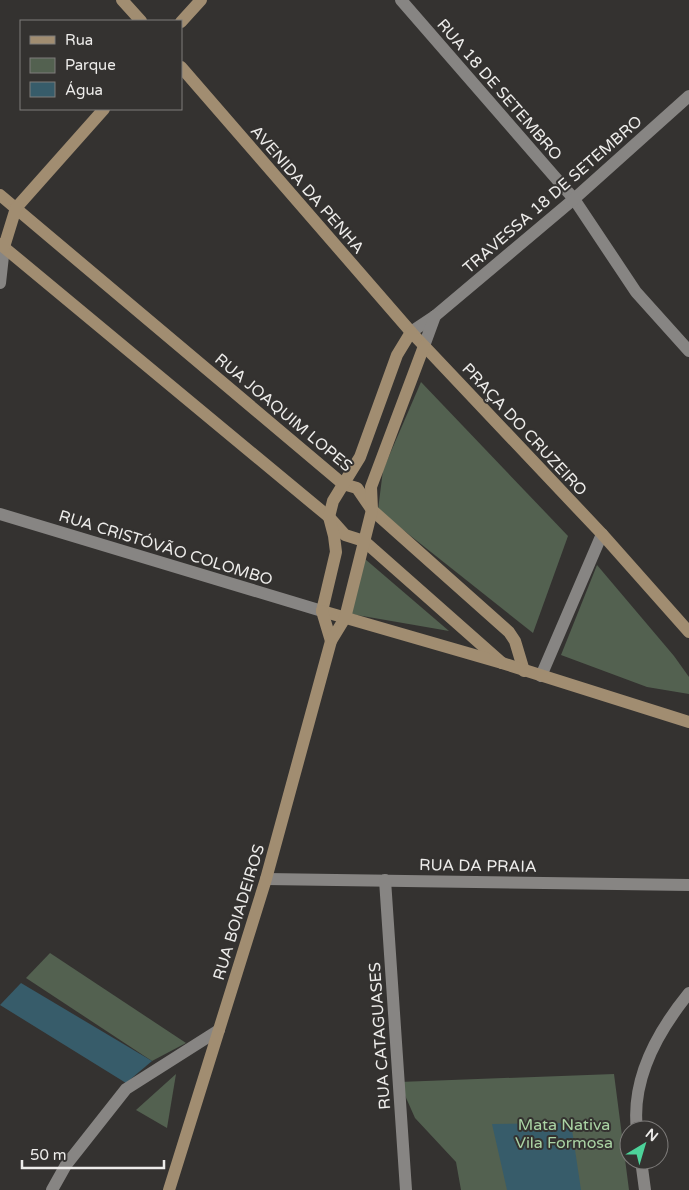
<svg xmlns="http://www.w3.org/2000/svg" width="689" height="1190" font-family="'Varela Round',sans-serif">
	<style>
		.green { fill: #536150 }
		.water { fill: #375c6a }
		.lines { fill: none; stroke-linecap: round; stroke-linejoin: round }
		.street { stroke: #878583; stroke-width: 12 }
		.secondary { stroke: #a18d71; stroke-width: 12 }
		.labels { text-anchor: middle; stroke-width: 4; stroke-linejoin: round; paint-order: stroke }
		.street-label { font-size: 16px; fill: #edecea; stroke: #343230 }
		.park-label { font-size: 16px; fill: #aad3a4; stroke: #343230 }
	</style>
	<rect width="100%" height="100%" fill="#343230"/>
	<!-- green -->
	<g class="green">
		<path d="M421,382L568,536L533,633L378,510L383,470Z"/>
		<path d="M365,559L449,631L351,614Z"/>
		<path d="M597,565L674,656L689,677V694L647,687L561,655Z"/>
		<path d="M50,953L186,1043L152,1061L26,978Z"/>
		<path d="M176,1074L167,1128L136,1110Z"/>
		<path d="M614,1074L629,1190H461L456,1162L415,1118L399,1082Z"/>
	</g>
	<!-- water -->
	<g class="water">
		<path d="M21,983L152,1061L126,1083L0,1005Z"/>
		<path d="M571,1123L581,1190H507L492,1124Z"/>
	</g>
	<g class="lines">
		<!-- street -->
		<g class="street">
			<path d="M401,0L574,199L636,292L689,351"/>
			<path d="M0,283L4,247"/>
			<path d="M411,332L435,316L574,199L689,96"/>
			<path d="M424,346L435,316"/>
			<path d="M0,514L322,611"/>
			<path d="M541,676L602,534"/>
			<path d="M266,879L689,885"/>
			<path d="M385,880L406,1190"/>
			<path d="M637,1130C631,1080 658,1031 689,993"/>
			<path d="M641,1160L645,1190"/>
			<path d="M52,1190L66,1165L126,1089L219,1030"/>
		</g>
		<!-- secondary -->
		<g class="secondary">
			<path d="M122,0L141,21"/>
			<path d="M181,22L201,0"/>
			<path d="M181,67L411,332L602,534L689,632"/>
			<path d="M0,195L343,484L357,488L372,510L509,632L515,641L524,671"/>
			<path d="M0,244L329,517L345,535L364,541L502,663"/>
			<path d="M4,247L16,208L104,109"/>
			<path d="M322,611L502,663L689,722"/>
			<path d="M322,611L336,552L334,536L329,517L333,501L360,457L397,355L411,332"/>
			<path d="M322,611L331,641"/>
			<path d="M169,1190L266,879L331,641L345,618L372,510L371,487L424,346"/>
		</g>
	</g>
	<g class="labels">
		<!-- street labels -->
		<g class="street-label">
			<text transform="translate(500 89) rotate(49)" y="6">RUA 18 DE SETEMBRO</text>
			<text transform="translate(308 189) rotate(49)" y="6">AVENIDA DA PENHA</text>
			<text transform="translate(552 194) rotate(-41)" y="6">TRAVESSA 18 DE SETEMBRO</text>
			<text transform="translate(284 412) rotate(40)" y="6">RUA JOAQUIM LOPES</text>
			<text transform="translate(525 429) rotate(47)" y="6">PRAÇA DO CRUZEIRO</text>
			<text transform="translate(166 547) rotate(17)" y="6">RUA CRISTÓVÃO COLOMBO</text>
			<text transform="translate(478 865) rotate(1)" y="6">RUA DA PRAIA</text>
			<text transform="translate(238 912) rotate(-73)" y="6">RUA BOIADEIROS</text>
			<text transform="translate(379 1036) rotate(-94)" y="6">RUA CATAGUASES</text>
		</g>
		<!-- park labels -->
		<g class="park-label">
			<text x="564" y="1130">Mata Nativa<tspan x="564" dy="18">Vila Formosa</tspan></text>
		</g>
	</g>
	<!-- legend -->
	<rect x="20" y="20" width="162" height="90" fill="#343230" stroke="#7e7c7a"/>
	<rect x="30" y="36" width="25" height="8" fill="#a18d71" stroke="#7e7c7a"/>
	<text x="65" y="45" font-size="15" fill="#edecea">Rua</text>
	<rect x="30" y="58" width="25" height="15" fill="#536150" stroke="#7e7c7a"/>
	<text x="65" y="70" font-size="15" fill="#edecea">Parque</text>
	<rect x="30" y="82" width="25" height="15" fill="#375c6a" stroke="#7e7c7a"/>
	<text x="65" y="95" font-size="15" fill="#edecea">Água</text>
	<!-- north arrow -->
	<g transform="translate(644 1145) rotate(38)"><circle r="24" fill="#343230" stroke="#7e7c7a"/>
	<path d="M0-4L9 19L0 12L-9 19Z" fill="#4dd39a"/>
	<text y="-8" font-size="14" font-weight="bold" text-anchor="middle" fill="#edecea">N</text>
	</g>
	<!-- scale -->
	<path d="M22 1160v8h142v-8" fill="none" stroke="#edecea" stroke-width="2.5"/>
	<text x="30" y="1160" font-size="15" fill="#edecea" stroke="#343230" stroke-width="4" paint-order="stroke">50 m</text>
</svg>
